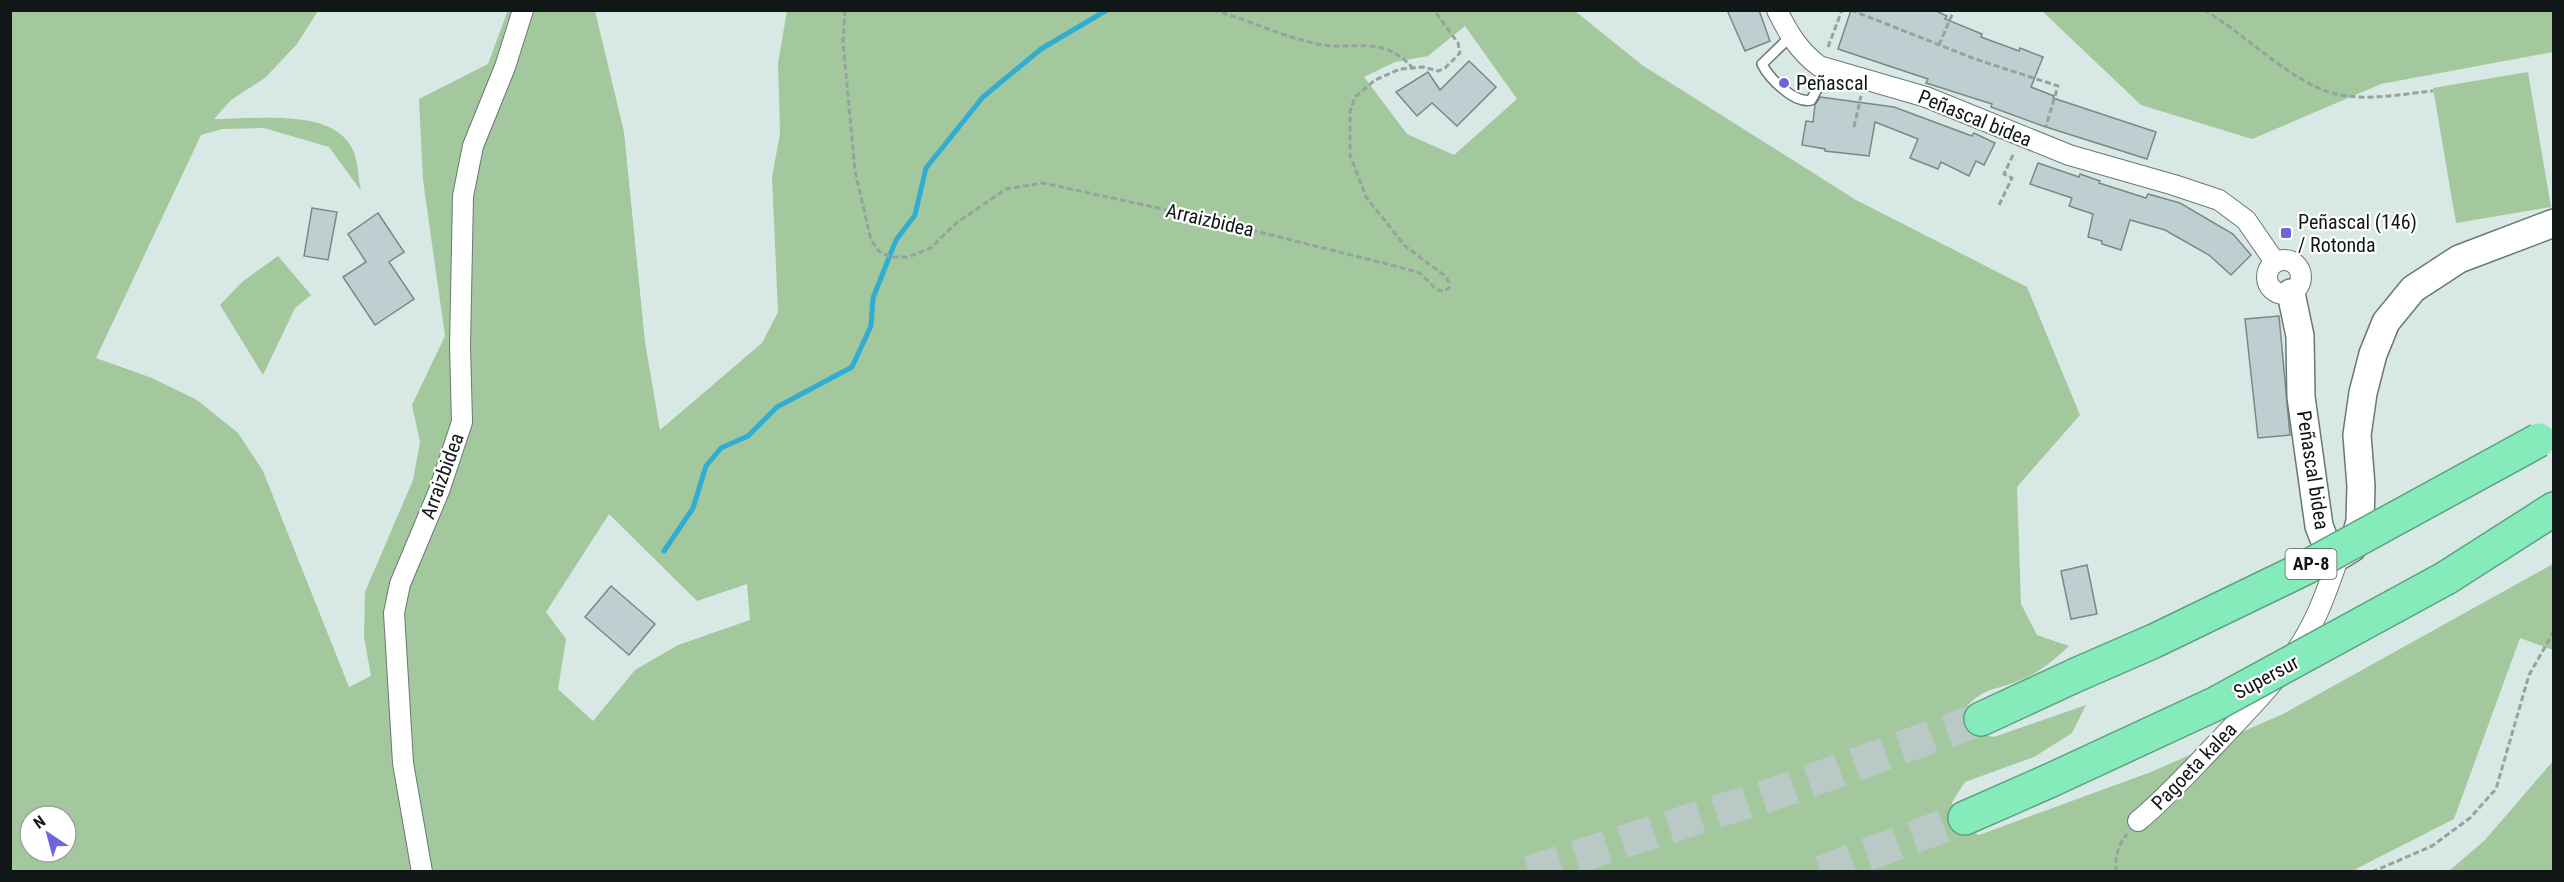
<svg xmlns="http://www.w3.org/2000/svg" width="2564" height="882" font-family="'Roboto Condensed',sans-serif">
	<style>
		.green { fill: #a3c89e; fill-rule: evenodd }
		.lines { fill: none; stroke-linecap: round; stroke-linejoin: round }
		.stream { stroke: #31add2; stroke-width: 5 }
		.building { fill: #bfced0; stroke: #798889; stroke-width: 1.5 }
		.highway-tunnel { stroke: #bac9c5; stroke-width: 33; stroke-dasharray: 33 16; stroke-linecap: butt }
		.lane-casing { stroke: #6a7875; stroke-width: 12 }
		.street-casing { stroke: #6a7875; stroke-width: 22 }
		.secondary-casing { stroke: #6a7875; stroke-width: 30 }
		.highway-casing { stroke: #5da181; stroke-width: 36 }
		.path { stroke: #95a29f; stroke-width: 3; stroke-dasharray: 6 3; stroke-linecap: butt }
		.lane { stroke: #fff; stroke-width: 9 }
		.street { stroke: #fff; stroke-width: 20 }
		.secondary { stroke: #fff; stroke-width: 27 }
		.highway { stroke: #86ebbb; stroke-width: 33 }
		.highway-bridge-casing { stroke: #5da181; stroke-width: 36; stroke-linecap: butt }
		.highway-bridge { stroke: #86ebbb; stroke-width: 33 }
		.poi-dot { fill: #7063dd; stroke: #fff; stroke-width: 2 }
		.labels { text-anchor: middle; stroke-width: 4.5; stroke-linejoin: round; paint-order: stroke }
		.shield { fill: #fff; stroke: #585d5c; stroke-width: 1.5 }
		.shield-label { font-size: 18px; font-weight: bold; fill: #111716 }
		.poi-label { font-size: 20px; fill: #111716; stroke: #fff; text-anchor: start }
		.street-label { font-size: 20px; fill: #111716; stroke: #fff }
	</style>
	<rect width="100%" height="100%" fill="#d8e8e4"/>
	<!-- green -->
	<g class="green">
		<path d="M508,10L595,11L624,132L645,342L660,430L762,343L778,312L772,177L780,134L778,63L787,11H1575L1642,65L1856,200L2027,287L2080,415L2017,487L2021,604L2037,635L2069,646C2053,661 2039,673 2018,681C1995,691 1987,686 1967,706L1972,724L1979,734L1994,737L2086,705L2072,733L2034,757L1965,782L1952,802L1960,827L1979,835L2151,772L2283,714L2553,564V650L2520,638L2454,819L2352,871H11L10,11H318L297,44L265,78L231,100L214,119C251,120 334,106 353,150C358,161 358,178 361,191L329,147L264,128L222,129L201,135L96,358L152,378L197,400L238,433L263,471L349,687L371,676L364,637L365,592L413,480L420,442L412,405L445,336L423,180L419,99L488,64ZM1465,26L1517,99L1454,155L1407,134L1364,77L1395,62L1428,56ZM609,514L697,601L747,584L750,620L678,645L635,670L593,721L558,689L566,639L546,612ZM30,816H66V852H30Z"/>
		<path d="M2042,11H2553V52L2381,84L2252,139L2141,105Z"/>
		<path d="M2528,72L2551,207L2456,223L2433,88Z"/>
		<path d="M278,256L311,295L295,308L263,375L220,305L242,282Z"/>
		<path d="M2553,761V871H2449L2485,840Z"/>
	</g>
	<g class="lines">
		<!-- stream -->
		<path class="stream" d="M664,551L693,508L706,466L721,448L748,436L777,407L852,367L871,326L873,298L896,240L915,215L926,168L983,97L1041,49L1107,10"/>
	</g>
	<!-- building -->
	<g class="building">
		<path d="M1727,10H1759L1770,41L1745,51Z"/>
		<path d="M1851,10H1934L1947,16L1945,19L1982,34L1981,37L2019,51L2020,48L2043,57L2031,87L2054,96L2053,98L2156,132L2147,159L2043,126L1991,107L1992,104L1926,83L1928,79L1838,49Z"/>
		<path d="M1469,61L1496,87L1457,126L1432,103L1417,116L1396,92L1428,72L1440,90Z"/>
		<path d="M1820,97L1894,107L1972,136L1974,133L1995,143L1984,165L1976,161L1969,176L1941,162L1938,169L1910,158L1918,139L1875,122L1869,156L1825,151V149L1802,145L1806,121L1813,122L1815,105Z"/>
		<path d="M2038,163L2079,177L2080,174L2100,181L2099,183L2146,198L2148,194L2180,203L2233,234L2251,255L2231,275L2209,255L2165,230L2130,220L2121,250L2102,244V241L2088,237L2093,214L2069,206L2072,198L2030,184Z"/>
		<path d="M312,208L337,212L328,260L304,256Z"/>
		<path d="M378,213L404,252L389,262L414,299L375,325L343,277L366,262L348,234Z"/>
		<path d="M2279,316L2290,435L2258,438L2245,319Z"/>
		<path d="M2087,565L2097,614L2071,619L2061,571Z"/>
		<path d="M611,586L655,624L629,655L585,617Z"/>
	</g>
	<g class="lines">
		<!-- highway-tunnel -->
		<g class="highway-tunnel">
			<path d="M1529,872L1791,788L1981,719"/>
			<path d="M1821,872L1965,818"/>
		</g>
		<!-- lane casing -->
		<g class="lane-casing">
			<path id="lane" d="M1790,37L1762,64C1769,78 1794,104 1811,100L1828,70"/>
		</g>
		<!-- street casing -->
		<g class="street-casing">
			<g id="street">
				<path d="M1777,10C1788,33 1799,51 1819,66L1926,97L2069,155L2174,185L2219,200L2246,220L2275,262"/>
				<circle cx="2284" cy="277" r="17"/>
				<path d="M2138,821C2166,798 2190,771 2216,744C2253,705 2293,666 2316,616C2325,597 2332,576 2339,556"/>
				<path d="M422,872L403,763L394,613L400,584L439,491L462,422L460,346L463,196L473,146L505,67L523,10"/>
			</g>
		</g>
		<!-- secondary casing -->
		<g class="secondary-casing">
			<path id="secondary" d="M2291,293L2300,336L2301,397L2319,526L2328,549L2339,556L2352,548L2360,522L2361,486L2357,435L2363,393L2373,354L2386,322L2413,289L2459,259L2554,223"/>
		</g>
		<!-- highway casing -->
		<g class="highway-casing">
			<g id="highway">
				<path d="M2446,578L2554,509"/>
				<path d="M1981,719L2076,675"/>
				<path d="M1965,818L2049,781"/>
			</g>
		</g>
		<!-- path -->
		<g class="path">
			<path d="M845,10L843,42L855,171L871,240L879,251L891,257H908L931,248L955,224L1006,189L1043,183L1195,216L1399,267L1420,273L1437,290L1444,291L1449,288V282L1445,276L1405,246L1366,197L1350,155V112L1355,97L1375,80L1400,69L1423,67L1438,71L1445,68L1460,53L1458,43L1434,10"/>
			<path d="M1213,10C1250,20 1284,38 1323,45C1342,48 1364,43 1382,48C1396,52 1403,58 1413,68"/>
			<path d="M1851,10L1975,59L2058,86L2046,126"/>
			<path d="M2204,10C2244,33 2290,81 2332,93C2363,102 2401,94 2433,91"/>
			<path d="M1939,45L1954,10"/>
			<path d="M1828,47L1842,10"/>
			<path d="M1854,127L1861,96"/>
			<path d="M1999,205L2012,178L2004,174L2014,153"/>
			<path d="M2117,872C2113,860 2119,843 2127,834"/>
			<path d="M2372,872L2432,846L2470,818L2496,789L2529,675L2554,631"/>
		</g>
		<!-- lane -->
		<use href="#lane" class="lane"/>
		<!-- street -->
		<use href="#street" class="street"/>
		<!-- secondary -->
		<use href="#secondary" class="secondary"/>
		<!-- highway -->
		<use href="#highway" class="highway"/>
		<!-- highway-bridge casing -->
		<g class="highway-bridge-casing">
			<g id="highway-bridge">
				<path d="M2076,675L2154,641L2305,568L2539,440"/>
				<path d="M2049,781L2215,704L2446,578"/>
			</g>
		</g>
		<!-- highway-bridge -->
		<use href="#highway-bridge" class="highway-bridge"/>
	</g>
	<!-- markers -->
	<g class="poi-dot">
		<circle cx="1784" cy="83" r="6"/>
		<rect x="2280" y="227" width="12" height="12" rx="3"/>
	</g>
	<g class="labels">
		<!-- shield labels -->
		<rect class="shield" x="2285.5" y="549" width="51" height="30" rx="4.5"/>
		<g class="shield-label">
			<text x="2311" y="570">AP-8</text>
		</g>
		<!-- poi labels -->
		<g class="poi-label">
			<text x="1796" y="90">Peñascal</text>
			<text x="2298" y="229">Peñascal (146)<tspan x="2298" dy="23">/ Rotonda</tspan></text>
		</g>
		<!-- street labels -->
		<g class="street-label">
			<text transform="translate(1975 118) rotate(22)" y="7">Peñascal bidea</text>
			<text transform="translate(1210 220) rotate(13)" y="7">Arraizbidea</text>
			<text transform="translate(2313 470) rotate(81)" y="7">Peñascal bidea</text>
			<text transform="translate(442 476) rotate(-70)" y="7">Arraizbidea</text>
			<text transform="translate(2266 677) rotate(-28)" y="7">Supersur</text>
			<text transform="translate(2194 766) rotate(-46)" y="7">Pagoeta kalea</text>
		</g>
	</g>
	<!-- border -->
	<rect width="2564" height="882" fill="none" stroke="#111716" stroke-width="24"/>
	<!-- north arrow -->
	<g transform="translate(48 834) rotate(324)"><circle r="28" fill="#ffffff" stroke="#a0a2a2" stroke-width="1.5"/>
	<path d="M0-4.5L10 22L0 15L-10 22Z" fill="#7063dd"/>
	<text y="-9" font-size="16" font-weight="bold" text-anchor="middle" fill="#111716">N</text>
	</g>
</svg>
